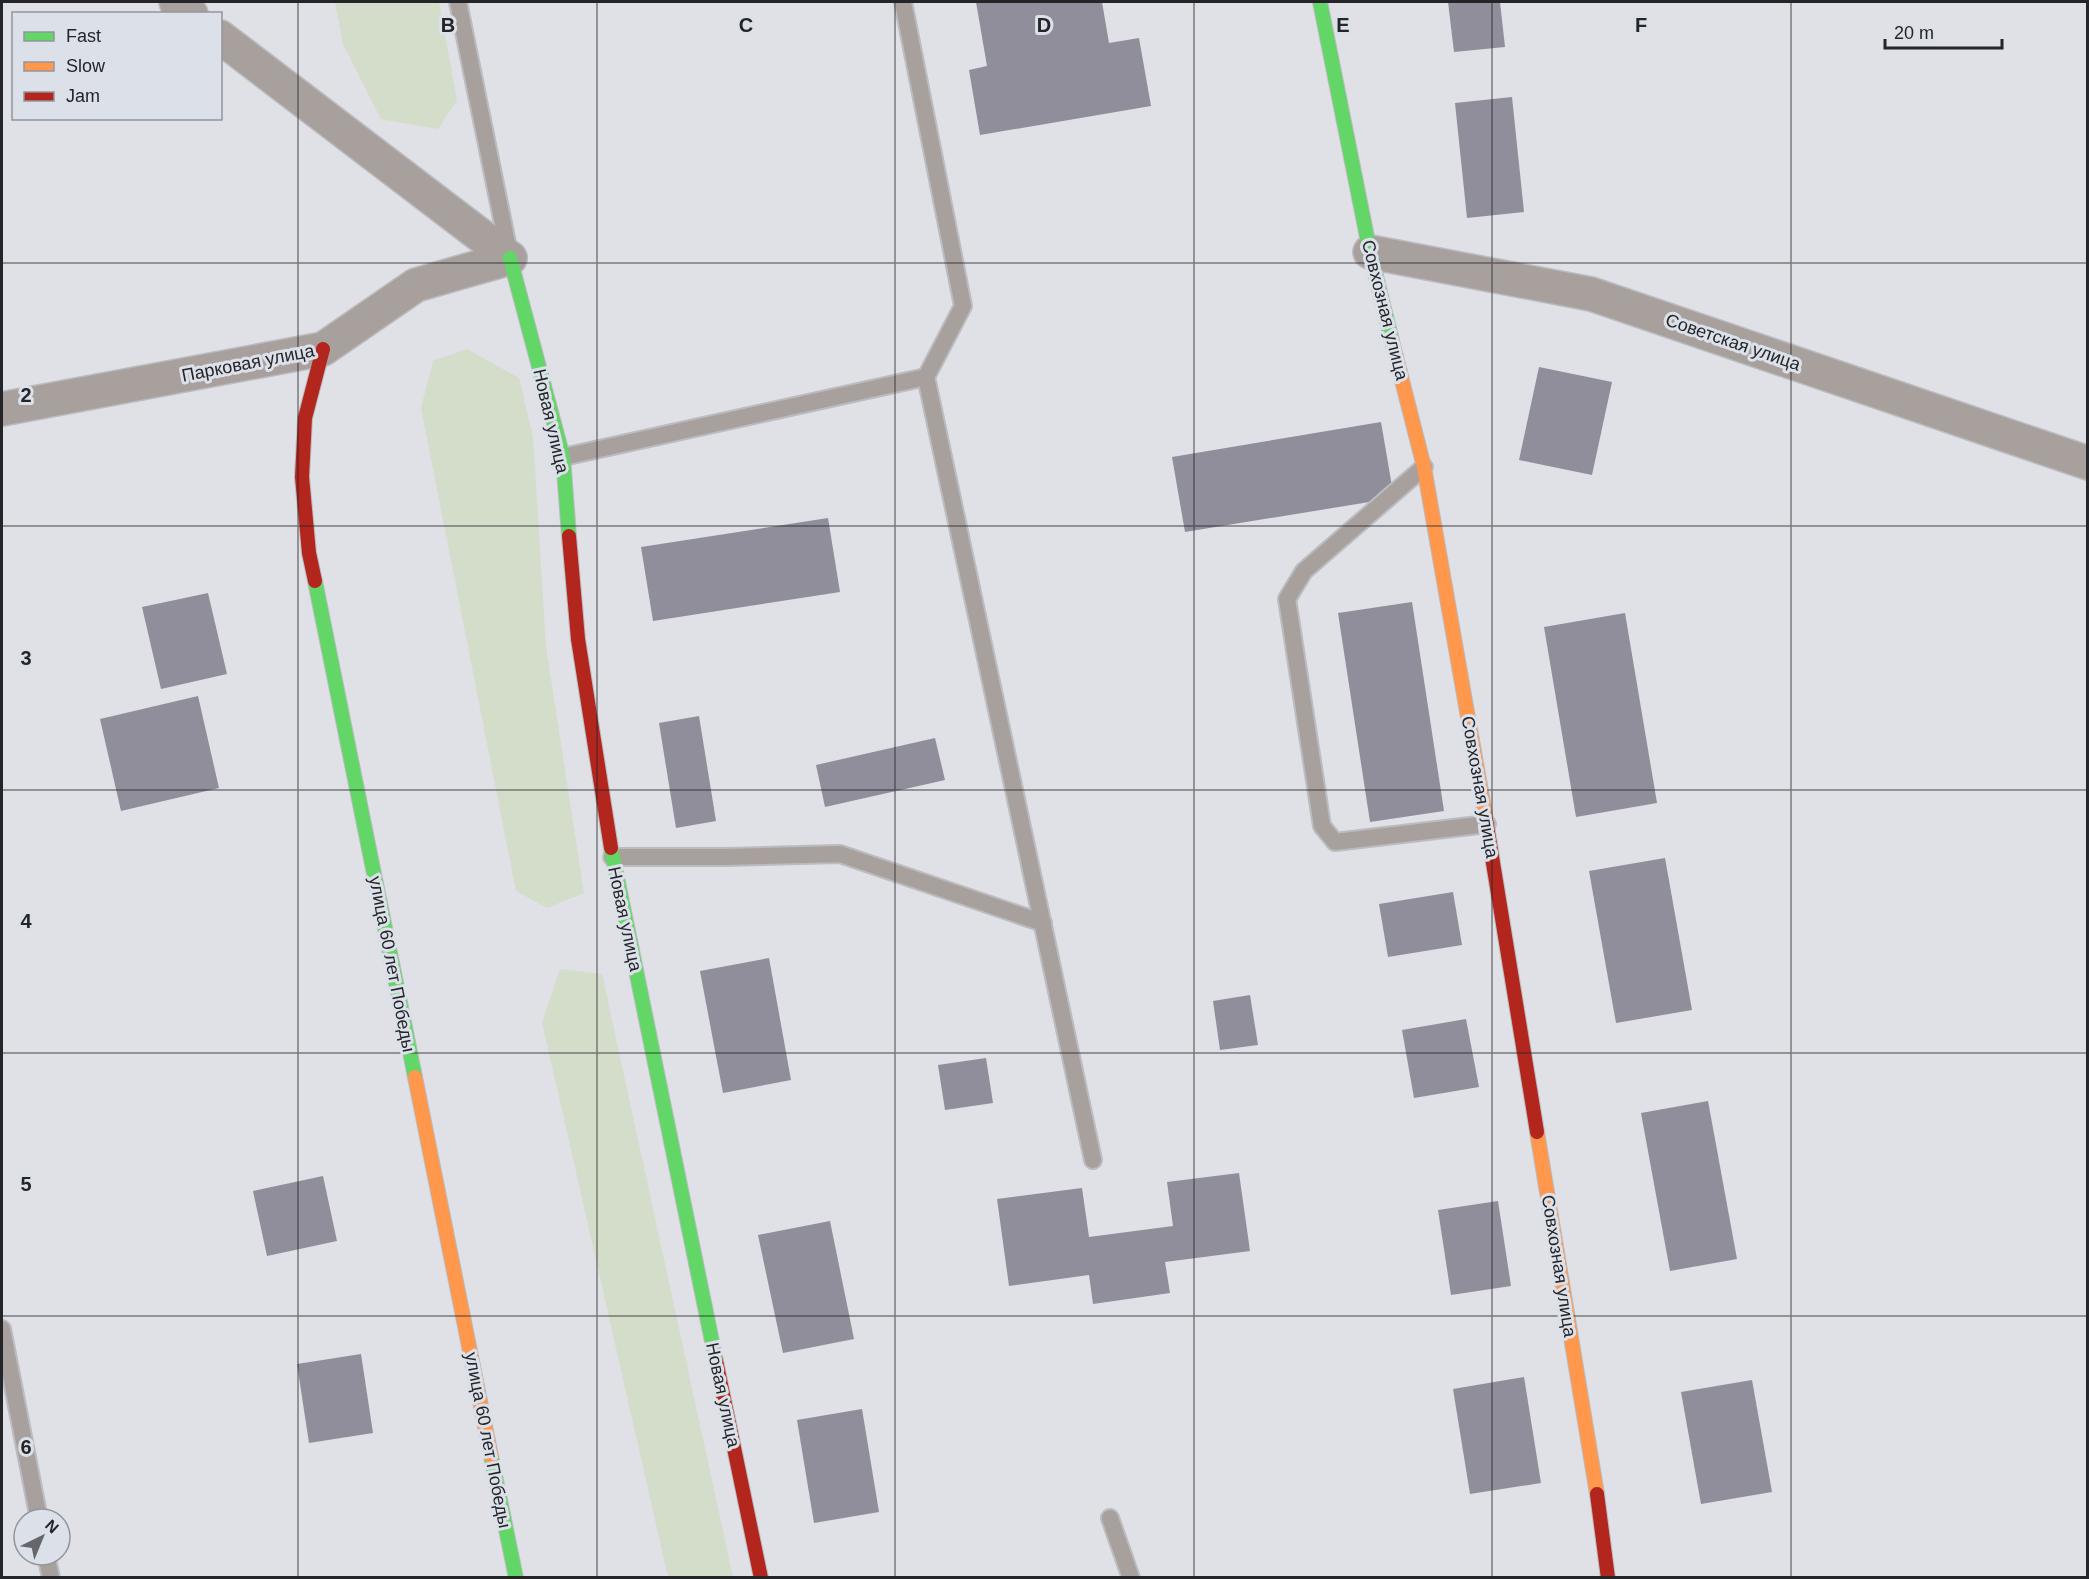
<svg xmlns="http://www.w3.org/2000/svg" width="2089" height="1579" font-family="Helvetica,sans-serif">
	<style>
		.green { fill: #d3ddc9 }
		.building { fill: #8f8e9a }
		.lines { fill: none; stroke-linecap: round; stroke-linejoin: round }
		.lane-casing { stroke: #babcbf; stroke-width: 20 }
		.street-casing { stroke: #babcbf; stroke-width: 36 }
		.fast-casing { stroke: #babcbf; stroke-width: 16 }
		.slow-casing { stroke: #babcbf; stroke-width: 16 }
		.jam-casing { stroke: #babcbf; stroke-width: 16 }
		.lane { stroke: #a8a09d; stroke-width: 16 }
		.street { stroke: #a8a09d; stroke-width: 33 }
		.fast { stroke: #63d668; stroke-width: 14 }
		.slow { stroke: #ff974d; stroke-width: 14 }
		.jam { stroke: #b3261e; stroke-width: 14 }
		.grid { fill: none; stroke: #242528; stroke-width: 1.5; stroke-opacity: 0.55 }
		.labels { text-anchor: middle; stroke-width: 6; stroke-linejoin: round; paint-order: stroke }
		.street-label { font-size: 18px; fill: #242528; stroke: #dce0e9 }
		.grid-label { font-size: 20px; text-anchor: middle; font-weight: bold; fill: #242528; stroke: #dce0e9; stroke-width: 6; stroke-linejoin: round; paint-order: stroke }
	</style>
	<rect width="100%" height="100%" fill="#dfe1e6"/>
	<!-- green -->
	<g class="green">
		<path d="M335,2H439L457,100L438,129L381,119L343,44Z"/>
		<path d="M467,349L519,378L533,437L546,647L584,893L547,908L516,891L421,408L433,361Z"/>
		<path d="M560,969L602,974L733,1577H668L542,1022Z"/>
	</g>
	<!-- building -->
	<g class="building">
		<path d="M976,2H1102L1109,43L1139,38L1151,106L980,135L969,70L987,66Z"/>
		<path d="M1448,2H1500L1505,47L1454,52Z"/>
		<path d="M1512,97L1524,212L1467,218L1455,103Z"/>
		<path d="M1539,367L1612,382L1592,475L1519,460Z"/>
		<path d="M1381,422L1394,498L1185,532L1172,457Z"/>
		<path d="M828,518L840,592L653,621L641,547Z"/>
		<path d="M208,593L227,674L161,689L142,607Z"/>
		<path d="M1412,602L1444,811L1370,822L1338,613Z"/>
		<path d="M1625,613L1657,803L1576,817L1544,627Z"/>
		<path d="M198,696L219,788L121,811L100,719Z"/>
		<path d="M699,716L716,821L676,828L659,723Z"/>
		<path d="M935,738L945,780L825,807L816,765Z"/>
		<path d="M1665,858L1692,1010L1616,1023L1589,871Z"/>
		<path d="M1453,892L1462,945L1388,957L1379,904Z"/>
		<path d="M769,958L791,1080L723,1093L700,971Z"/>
		<path d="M1250,995L1258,1045L1220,1050L1213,1001Z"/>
		<path d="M1466,1019L1479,1087L1414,1098L1402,1030Z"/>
		<path d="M986,1058L993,1103L945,1110L938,1065Z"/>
		<path d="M1708,1101L1737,1259L1670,1271L1641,1113Z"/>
		<path d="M1239,1173L1250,1251L1165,1262L1170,1293L1093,1304L1089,1275L1009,1286L997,1199L1082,1188L1089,1237L1173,1226L1167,1182Z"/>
		<path d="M323,1176L337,1241L267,1256L253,1191Z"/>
		<path d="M1498,1201L1511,1286L1451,1295L1438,1210Z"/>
		<path d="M830,1221L854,1339L783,1353L758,1235Z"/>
		<path d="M361,1354L373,1433L309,1443L297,1364Z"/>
		<path d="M1524,1377L1541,1483L1470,1494L1453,1389Z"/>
		<path d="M1752,1380L1772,1492L1701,1504L1681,1392Z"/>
		<path d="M862,1409L879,1512L814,1523L797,1420Z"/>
	</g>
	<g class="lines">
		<!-- lane casing -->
		<g class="lane-casing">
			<g id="lane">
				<path d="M458,2L509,253"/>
				<path d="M903,2L963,306L926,377"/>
				<path d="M563,457L926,377L1093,1160"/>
				<path d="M1424,467L1304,571L1287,599L1322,826L1335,842L1487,824"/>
				<path d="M612,857H725L840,854L1043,923"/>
				<path d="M2,1329L39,1519"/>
				<path d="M1110,1518L1131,1578"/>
				<path d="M46,1555L51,1578"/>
			</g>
		</g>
		<!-- street casing -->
		<g class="street-casing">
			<g id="street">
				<path d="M176,2L191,14"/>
				<path d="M220,37L510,258"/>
				<path d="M1370,252L1591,294L2088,463"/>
				<path d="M2,409L323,349L416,285L510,258"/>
			</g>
		</g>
		<!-- fast casing -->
		<g class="fast-casing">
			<g id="fast">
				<path d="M1320,2L1370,252L1392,341"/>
				<path d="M510,258L563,457L569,536"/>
				<path d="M315,581L415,1077"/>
				<path d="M611,848L716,1361"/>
				<path d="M491,1456L516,1578"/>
			</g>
		</g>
		<!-- slow casing -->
		<g class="slow-casing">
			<g id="slow">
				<path d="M1392,341L1424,467L1486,820"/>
				<path d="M415,1077L491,1456"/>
				<path d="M1537,1132L1597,1494"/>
			</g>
		</g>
		<!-- jam casing -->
		<g class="jam-casing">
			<g id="jam">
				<path d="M569,536L578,639L611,848"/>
				<path d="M315,581L309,553L302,477L305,418L323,349"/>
				<path d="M1486,820L1537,1132"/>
				<path d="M716,1361L761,1578"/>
				<path d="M1597,1494L1608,1578"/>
			</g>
		</g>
		<!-- lane -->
		<use href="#lane" class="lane"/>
		<!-- street -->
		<use href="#street" class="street"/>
		<!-- fast -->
		<use href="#fast" class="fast"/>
		<!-- slow -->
		<use href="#slow" class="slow"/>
		<!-- jam -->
		<use href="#jam" class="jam"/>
	</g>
	<!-- grid -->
	<path class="grid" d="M298,2V1578M597,2V1578M895,2V1578M1194,2V1578M1492,2V1578M1791,2V1578M2,263H2088M2,526H2088M2,790H2088M2,1053H2088M2,1316H2088"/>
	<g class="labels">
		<!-- street labels -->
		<g class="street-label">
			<text transform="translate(1385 310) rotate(76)" y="6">Совхозная улица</text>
			<text transform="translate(1733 342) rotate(19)" y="6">Советская улица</text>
			<text transform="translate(248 363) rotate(-11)" y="6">Парковая улица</text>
			<text transform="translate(551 421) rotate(77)" y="6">Новая улица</text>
			<text transform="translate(1480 787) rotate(80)" y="6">Совхозная улица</text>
			<text transform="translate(625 919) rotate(78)" y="6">Новая улица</text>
			<text transform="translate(392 964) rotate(79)" y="6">улица 60 лет Победы</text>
			<text transform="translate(1559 1266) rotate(81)" y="6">Совхозная улица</text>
			<text transform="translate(723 1395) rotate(78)" y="6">Новая улица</text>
			<text transform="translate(488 1440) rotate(79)" y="6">улица 60 лет Победы</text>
		</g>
	</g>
	<g class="grid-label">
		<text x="448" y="32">B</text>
		<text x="746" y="32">C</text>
		<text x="1044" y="32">D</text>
		<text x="1343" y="32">E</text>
		<text x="1641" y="32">F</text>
		<text x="26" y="402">2</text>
		<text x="26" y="665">3</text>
		<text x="26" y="928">4</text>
		<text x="26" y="1191">5</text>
		<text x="26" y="1454">6</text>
	</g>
	<!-- border -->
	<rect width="2089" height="1579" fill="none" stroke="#242528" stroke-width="6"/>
	<!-- legend -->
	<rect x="12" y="12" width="210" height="108" fill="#dce0e9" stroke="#92959c" stroke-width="1.5"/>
	<rect x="24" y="32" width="30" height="9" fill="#63d668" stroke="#92959c" stroke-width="1.5"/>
	<text x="66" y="42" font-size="18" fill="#242528">Fast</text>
	<rect x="24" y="62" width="30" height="9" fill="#ff974d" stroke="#92959c" stroke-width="1.5"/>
	<text x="66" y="72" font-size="18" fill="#242528">Slow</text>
	<rect x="24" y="92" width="30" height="9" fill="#b3261e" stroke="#92959c" stroke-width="1.5"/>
	<text x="66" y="102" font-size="18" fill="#242528">Jam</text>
	<!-- north arrow -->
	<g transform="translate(42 1537) rotate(43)"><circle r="28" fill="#dce0e9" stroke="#92959c" stroke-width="1.5"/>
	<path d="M0-4.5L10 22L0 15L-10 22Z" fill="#65676a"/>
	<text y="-9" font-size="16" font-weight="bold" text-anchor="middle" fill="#242528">N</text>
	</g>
	<!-- scale -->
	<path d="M1885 39v9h117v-9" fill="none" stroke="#242528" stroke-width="3"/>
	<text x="1894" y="39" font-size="18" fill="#242528" stroke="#dce0e9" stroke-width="4.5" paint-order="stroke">20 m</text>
</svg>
